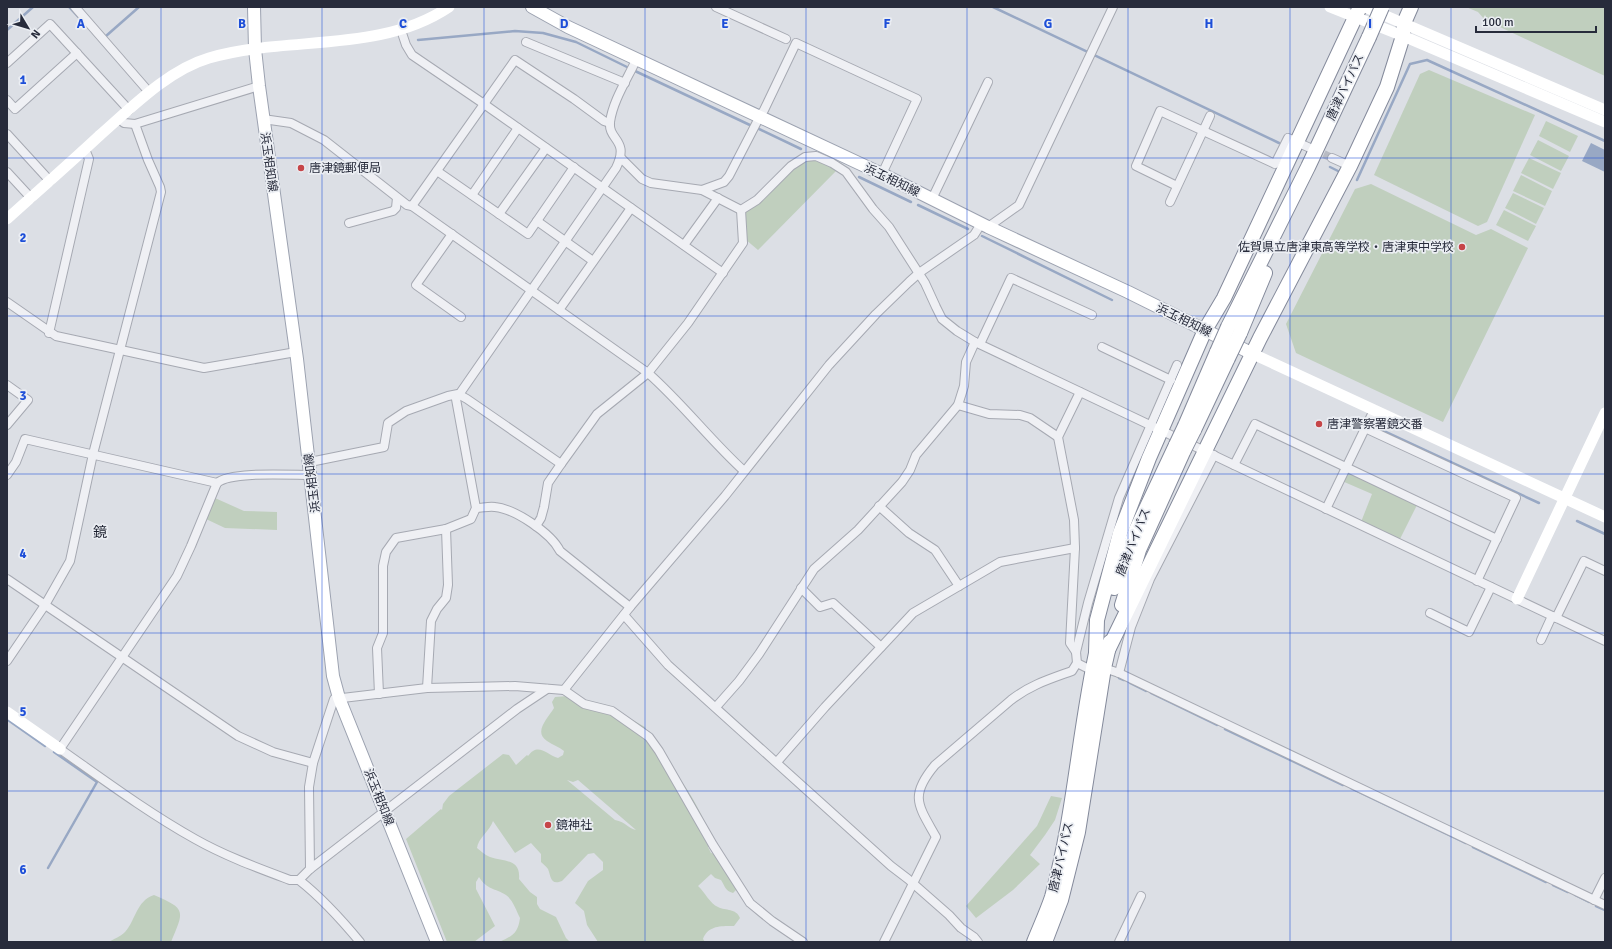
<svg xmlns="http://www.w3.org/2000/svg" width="1612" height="949" font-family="Signika,'Noto Sans JP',sans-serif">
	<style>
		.green { fill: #c0cfbe; fill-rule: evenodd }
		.water { fill: #98a8c4 }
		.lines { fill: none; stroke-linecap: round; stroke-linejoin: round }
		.stream { stroke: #98a8c4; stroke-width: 2.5 }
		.street-tunnel { stroke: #b8bbc3; stroke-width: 8; stroke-dasharray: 8 4; stroke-linecap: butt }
		.street-casing { stroke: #a6a9b2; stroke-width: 10 }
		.primary-casing { stroke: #9ca2b0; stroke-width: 14 }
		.highway-casing { stroke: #848a9b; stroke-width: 16 }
		.street { stroke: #eff0f4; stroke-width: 8 }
		.secondary { stroke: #fff; stroke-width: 11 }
		.primary { stroke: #fff; stroke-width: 12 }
		.highway { stroke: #fff; stroke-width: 14 }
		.highway-bridge-casing { stroke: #848a9b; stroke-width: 16; stroke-linecap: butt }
		.highway-bridge { stroke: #fff; stroke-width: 14 }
		.grid { fill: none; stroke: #1d4ed8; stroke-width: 1; stroke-opacity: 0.55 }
		.poi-dot { fill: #c64548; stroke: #ebeef3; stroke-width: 1.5 }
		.labels { text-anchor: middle; stroke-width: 3.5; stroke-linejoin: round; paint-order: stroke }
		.street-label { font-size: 12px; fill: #272b3b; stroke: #ebeef3 }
		.poi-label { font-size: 12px; fill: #272b3b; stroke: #ebeef3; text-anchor: start }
		.quarter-label { font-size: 14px; fill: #191d2c; stroke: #ebeef3 }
		.grid-label { font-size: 13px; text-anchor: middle; font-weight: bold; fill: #1d4ed8; stroke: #ebeef3; stroke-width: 3.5; stroke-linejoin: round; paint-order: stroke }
	</style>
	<rect width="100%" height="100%" fill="#dcdfe5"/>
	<!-- green -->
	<g class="green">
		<path d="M1466,7H1605V76L1485,20L1478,12Z"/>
		<path d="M1429,70L1535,115L1487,222L1478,226L1374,175L1420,74Z"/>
		<path d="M1546,121L1578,136L1570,152L1539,136Z"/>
		<path d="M1538,140L1569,156L1561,171L1530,155Z"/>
		<path d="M1529,158L1561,173L1553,189L1521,173Z"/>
		<path d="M810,160L826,163L837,170L758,250L745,239L744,212C762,196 788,166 810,160Z"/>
		<path d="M1521,175L1552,191L1545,206L1513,191Z"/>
		<path d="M1371,184L1476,235L1491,229L1528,248L1443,422L1296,353L1286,324L1355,189Z"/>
		<path d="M1513,193L1544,208L1536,224L1505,208Z"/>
		<path d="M1504,210L1536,226L1528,241L1496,225Z"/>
		<path d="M1348,472L1417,505L1399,541L1361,522L1372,494L1342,481Z"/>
		<path d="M215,498L244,511L277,512V530L225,528L206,519Z"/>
		<path d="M568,696L606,705L645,727L648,733V743L652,747L670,779L672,778C674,778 676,778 678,779C688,785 708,827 712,839L708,847L711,853L722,855L739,883L736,890L733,893C725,891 725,886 721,880L715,878L711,874L698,886C705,892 710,904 718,907C726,911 736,908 740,918L734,926C722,926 708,925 703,939L705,942H598L587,925L584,911L575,903L588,881L603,870V862L594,853L588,854L562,881C550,886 551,876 548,869C546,866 543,864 541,862V854L531,843L515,853L493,821C490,831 478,838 477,848C481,851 485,855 490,857C503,862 521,858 519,879L530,892L537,897V904L540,909L556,917L566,938L570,942H499C513,936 518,933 520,918C516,910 513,900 506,895C495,888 487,890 479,877L476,882V889L495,926L474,942H447L406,839L441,809L442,810L443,804L449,796L503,754L509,755L516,765L527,755L528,756C538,742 546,754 558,758L563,755L564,751C559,747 553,745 547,741C533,732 548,718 554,708L552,702L555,697ZM567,780L573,782L578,780L636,830C629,829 626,822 615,820Z"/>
		<path d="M1051,796L1062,798L1055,820L1045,835L1030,855L1040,864L1013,890L976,918L966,906L1037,826Z"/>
		<path d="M154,895C187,909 184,911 171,942H108C114,939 120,937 125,932C136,920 136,901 154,895Z"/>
	</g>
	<!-- water -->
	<path class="water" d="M1591,143L1605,150V172L1582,161Z"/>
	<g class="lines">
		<!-- stream -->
		<g class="stream">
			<path d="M69,7L84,23"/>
			<path d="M993,7L1279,143"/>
			<path d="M7,30L33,7"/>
			<path d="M106,36L139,7"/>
			<path d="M418,40L515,31L543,33L576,42L629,68"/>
			<path d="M635,71L752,126"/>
			<path d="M757,128L801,149"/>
			<path d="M1330,167L1338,171"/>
			<path d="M859,177L911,202"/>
			<path d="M1357,180L1410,64L1427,60L1605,141"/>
			<path d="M918,205L968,229"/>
			<path d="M982,236L1112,300"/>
			<path d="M1375,427L1539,503"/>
			<path d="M1577,521L1605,534"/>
			<path d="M1119,678L1124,680"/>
			<path d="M1130,683L1146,691"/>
			<path d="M1151,693L1217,725"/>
			<path d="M8,720L45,746"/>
			<path d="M1225,729L1343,785"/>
			<path d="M1351,788L1466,843"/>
			<path d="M1473,847L1546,882"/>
			<path d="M48,868L97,782L54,752"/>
			<path d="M1553,885L1568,892"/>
			<path d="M1575,895L1589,902"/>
			<path d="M1596,906L1605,910"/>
		</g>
		<!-- street-tunnel -->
		<path class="street-tunnel" d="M1313,149L1332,158"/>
		<!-- street casing -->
		<g class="street-casing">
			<g id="street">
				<path d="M75,7L149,92"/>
				<path d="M716,7L786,39"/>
				<path d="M401,30L406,45L412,55L484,104L723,273"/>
				<path d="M526,42L625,83"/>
				<path d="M7,63L50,24L129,110"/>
				<path d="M7,100L15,109L77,53"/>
				<path d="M119,119L124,123L135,124L259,86"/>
				<path d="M263,119L291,123L324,140L407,205L412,206L648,373C683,404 710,440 744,471"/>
				<path d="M7,134L50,181"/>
				<path d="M621,158L642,179L651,183L702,190L741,210"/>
				<path d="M1332,158L1350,166"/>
				<path d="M437,171L528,234L574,167"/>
				<path d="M7,172L31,198"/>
				<path d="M1177,186L1136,166L1160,111L1275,164L1288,138L1310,148"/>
				<path d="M702,190L724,182L729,176L760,116L764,110L796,43L917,99L882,174"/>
				<path d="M472,195L518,128"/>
				<path d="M932,199L988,82"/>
				<path d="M1170,202L1210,116"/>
				<path d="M412,206L515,60L574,99L604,121L610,123"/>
				<path d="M741,210L757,200L791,166L805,157L816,156L832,163L846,172L873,209L889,227L925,283L936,307L942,319L957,331L975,342L1605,641"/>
				<path d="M499,214L546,148"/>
				<path d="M537,221L593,261"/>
				<path d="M349,223L393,211L396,208L397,198"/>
				<path d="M988,227L1019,205L1113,7"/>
				<path d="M452,234L416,285L461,317"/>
				<path d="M684,245L718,198"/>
				<path d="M7,302L56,336L204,368L296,352"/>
				<path d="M559,310L631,208"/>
				<path d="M49,333L89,159L85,149"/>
				<path d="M980,344L1011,278L1092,315"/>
				<path d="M1102,347L1171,380"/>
				<path d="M7,385L28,400L7,425"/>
				<path d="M958,405L989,414L1020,415L1030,418L1058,437"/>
				<path d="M1365,428L1516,498L1477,581"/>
				<path d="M310,462L384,447L388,423L406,411L448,396L458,394L467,399L561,464"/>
				<path d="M1234,465L1255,424L1497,539"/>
				<path d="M7,475L16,462L25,439L217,483"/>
				<path d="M311,475C291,475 230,471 217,483L191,546L177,576L60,749C104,780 147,812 195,839C225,856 258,868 290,880H299L310,869L517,709L547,689"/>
				<path d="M879,506L909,533L935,550L959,586"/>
				<path d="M476,508C482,508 489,506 495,507C515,509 551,533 560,551L630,607"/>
				<path d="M1326,509L1374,410"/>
				<path d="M536,526L541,518L544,507L548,483L561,464L597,414L648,373L688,323L743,243L741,210"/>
				<path d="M7,579L238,736L273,752L313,763"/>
				<path d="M801,588L820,607L833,603L881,647"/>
				<path d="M1430,613L1469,632L1491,587"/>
				<path d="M624,615L668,665L891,866L908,879L949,915L961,928L974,937L978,942"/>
				<path d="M1556,618L1584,561L1605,571"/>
				<path d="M1541,640L1552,616"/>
				<path d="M1076,652L1070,643L1075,548L1074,520L1058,437L1080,392"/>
				<path d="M7,661L45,605L70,561L93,454L161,192L160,187L148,160L135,124"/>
				<path d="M1104,668L1119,673L1605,905"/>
				<path d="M1093,671L1077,663L1076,652L1088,603L1119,498L1177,365"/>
				<path d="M1119,673L1131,627L1150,579L1214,455"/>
				<path d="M427,688L431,621L437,609L446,598L448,585L446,529"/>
				<path d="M564,690L630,607L725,496L829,365L876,314L909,282L919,273L974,235L981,224"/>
				<path d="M379,694L377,648L383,633V566L386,552L396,538L446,529L471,519L476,508L456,399L616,168C630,139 608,141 610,122C613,100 628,78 637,58"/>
				<path d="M716,707L739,681L759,654L814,569L858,530L902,482L910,470L916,455L958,405L964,386L966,362L975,342"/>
				<path d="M777,762L825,707L913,613L1000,562L1075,548"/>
				<path d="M310,869L309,787L313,763L334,699L427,688L515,686L564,690L584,704L612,711L649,737L659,751L713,845L750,903L772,921L803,942"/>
				<path d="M299,880C322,898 341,919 360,942"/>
				<path d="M1594,900L1605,878"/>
				<path d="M884,942L936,837C918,805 909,796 935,765L1011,700C1030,685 1050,679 1072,671L1077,663"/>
				<path d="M1119,942L1141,896"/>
			</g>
		</g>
		<!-- primary casing -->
		<g class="primary-casing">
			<g id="primary">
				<path d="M254,7L255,49L259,86L297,359L333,676L339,698L437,942"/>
				<path d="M532,7L568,27L882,174L988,227L1128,292L1253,354"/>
			</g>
		</g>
		<!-- highway casing -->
		<g class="highway-casing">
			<g id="highway">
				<path d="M1228,327L1308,167L1369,37"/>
				<path d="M1240,333L1265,273"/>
				<path d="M1185,426L1217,352"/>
				<path d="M1194,430L1228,358"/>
				<path d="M1114,588L1136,530L1176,445"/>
				<path d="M1122,605L1139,550L1184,450"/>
				<path d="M1108,650L1260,338L1350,166L1387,87L1403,36L1404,23L1411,7"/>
				<path d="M1096,653L1097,620L1120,533L1149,458L1205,330L1224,298L1360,7"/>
				<path d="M1034,942C1040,927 1047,912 1052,897C1075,814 1079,728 1098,644"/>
				<path d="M1045,942L1061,900L1078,832L1104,668L1110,642"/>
			</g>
		</g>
		<!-- street -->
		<use href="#street" class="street"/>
		<!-- secondary -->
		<g class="secondary">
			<path d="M1330,7L1403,36L1605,122"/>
			<path d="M1365,7L1605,110"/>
			<path d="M7,219C38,191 69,164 99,136C131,108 168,70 209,58C288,35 379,54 449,7"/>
			<path d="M1253,354L1605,517"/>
			<path d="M1517,599L1605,413"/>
			<path d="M7,712L60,749"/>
		</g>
		<!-- primary -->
		<use href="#primary" class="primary"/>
		<!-- highway -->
		<use href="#highway" class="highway"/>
		<!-- highway-bridge casing -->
		<g class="highway-bridge-casing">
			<g id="highway-bridge">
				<path d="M1369,37L1382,7"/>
				<path d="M1217,352L1228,327"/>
				<path d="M1228,358L1240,333"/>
				<path d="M1176,445L1185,426"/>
				<path d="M1184,450L1194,430"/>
			</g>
		</g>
		<!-- highway-bridge -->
		<use href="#highway-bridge" class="highway-bridge"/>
	</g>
	<!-- grid -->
	<path class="grid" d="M161,7V942M322,7V942M484,7V942M645,7V942M806,7V942M967,7V942M1128,7V942M1290,7V942M1451,7V942M7,158H1605M7,316H1605M7,474H1605M7,633H1605M7,791H1605"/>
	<!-- markers -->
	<g class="poi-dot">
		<circle cx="301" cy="168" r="4"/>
		<circle cx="1462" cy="247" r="4"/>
		<circle cx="1319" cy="424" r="4"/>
		<circle cx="548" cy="825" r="4"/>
	</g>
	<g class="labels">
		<!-- street labels -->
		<g class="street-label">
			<text transform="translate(1345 87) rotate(-65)" y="4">唐津バイパス</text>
			<text transform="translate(269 162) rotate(82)" y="4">浜玉相知線</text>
			<text transform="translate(892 180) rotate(26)" y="4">浜玉相知線</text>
			<text transform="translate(1184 320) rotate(26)" y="4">浜玉相知線</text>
			<text transform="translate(312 483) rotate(-97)" y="4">浜玉相知線</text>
			<text transform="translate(1133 542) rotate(-68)" y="4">唐津バイパス</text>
			<text transform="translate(379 797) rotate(68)" y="4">浜玉相知線</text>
			<text transform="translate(1061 857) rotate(-77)" y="4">唐津バイパス</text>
		</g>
		<!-- poi labels -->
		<g class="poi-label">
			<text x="309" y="172">唐津鏡郵便局</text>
			<text x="1454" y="251" text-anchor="end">佐賀県立唐津東高等学校・唐津東中学校</text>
			<text x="1327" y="428">唐津警察署鏡交番</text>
			<text x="556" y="829">鏡神社</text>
		</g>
		<!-- quarter labels -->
		<g class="quarter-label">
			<text x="100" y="537">鏡</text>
		</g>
	</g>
	<g class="grid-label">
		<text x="81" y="28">A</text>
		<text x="242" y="28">B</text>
		<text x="403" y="28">C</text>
		<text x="564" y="28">D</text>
		<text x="725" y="28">E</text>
		<text x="887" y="28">F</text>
		<text x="1048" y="28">G</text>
		<text x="1209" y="28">H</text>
		<text x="1370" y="28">I</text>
		<text x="23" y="84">1</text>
		<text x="23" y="242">2</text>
		<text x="23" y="400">3</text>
		<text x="23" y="558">4</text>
		<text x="23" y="716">5</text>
		<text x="23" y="874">6</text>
	</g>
	<!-- border -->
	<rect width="1612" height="949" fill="none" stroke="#272b3b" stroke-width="16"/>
	<!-- north arrow -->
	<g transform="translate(28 28) rotate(128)" stroke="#ebeef3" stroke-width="3" paint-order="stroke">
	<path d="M0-3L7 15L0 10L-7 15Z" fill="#272b3b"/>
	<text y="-6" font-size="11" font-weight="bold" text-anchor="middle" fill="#272b3b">N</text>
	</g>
	<!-- scale -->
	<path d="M1476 26v6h120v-6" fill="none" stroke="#272b3b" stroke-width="2"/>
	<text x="1482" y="26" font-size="12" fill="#272b3b" stroke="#ebeef3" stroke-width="3" paint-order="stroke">100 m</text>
</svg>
